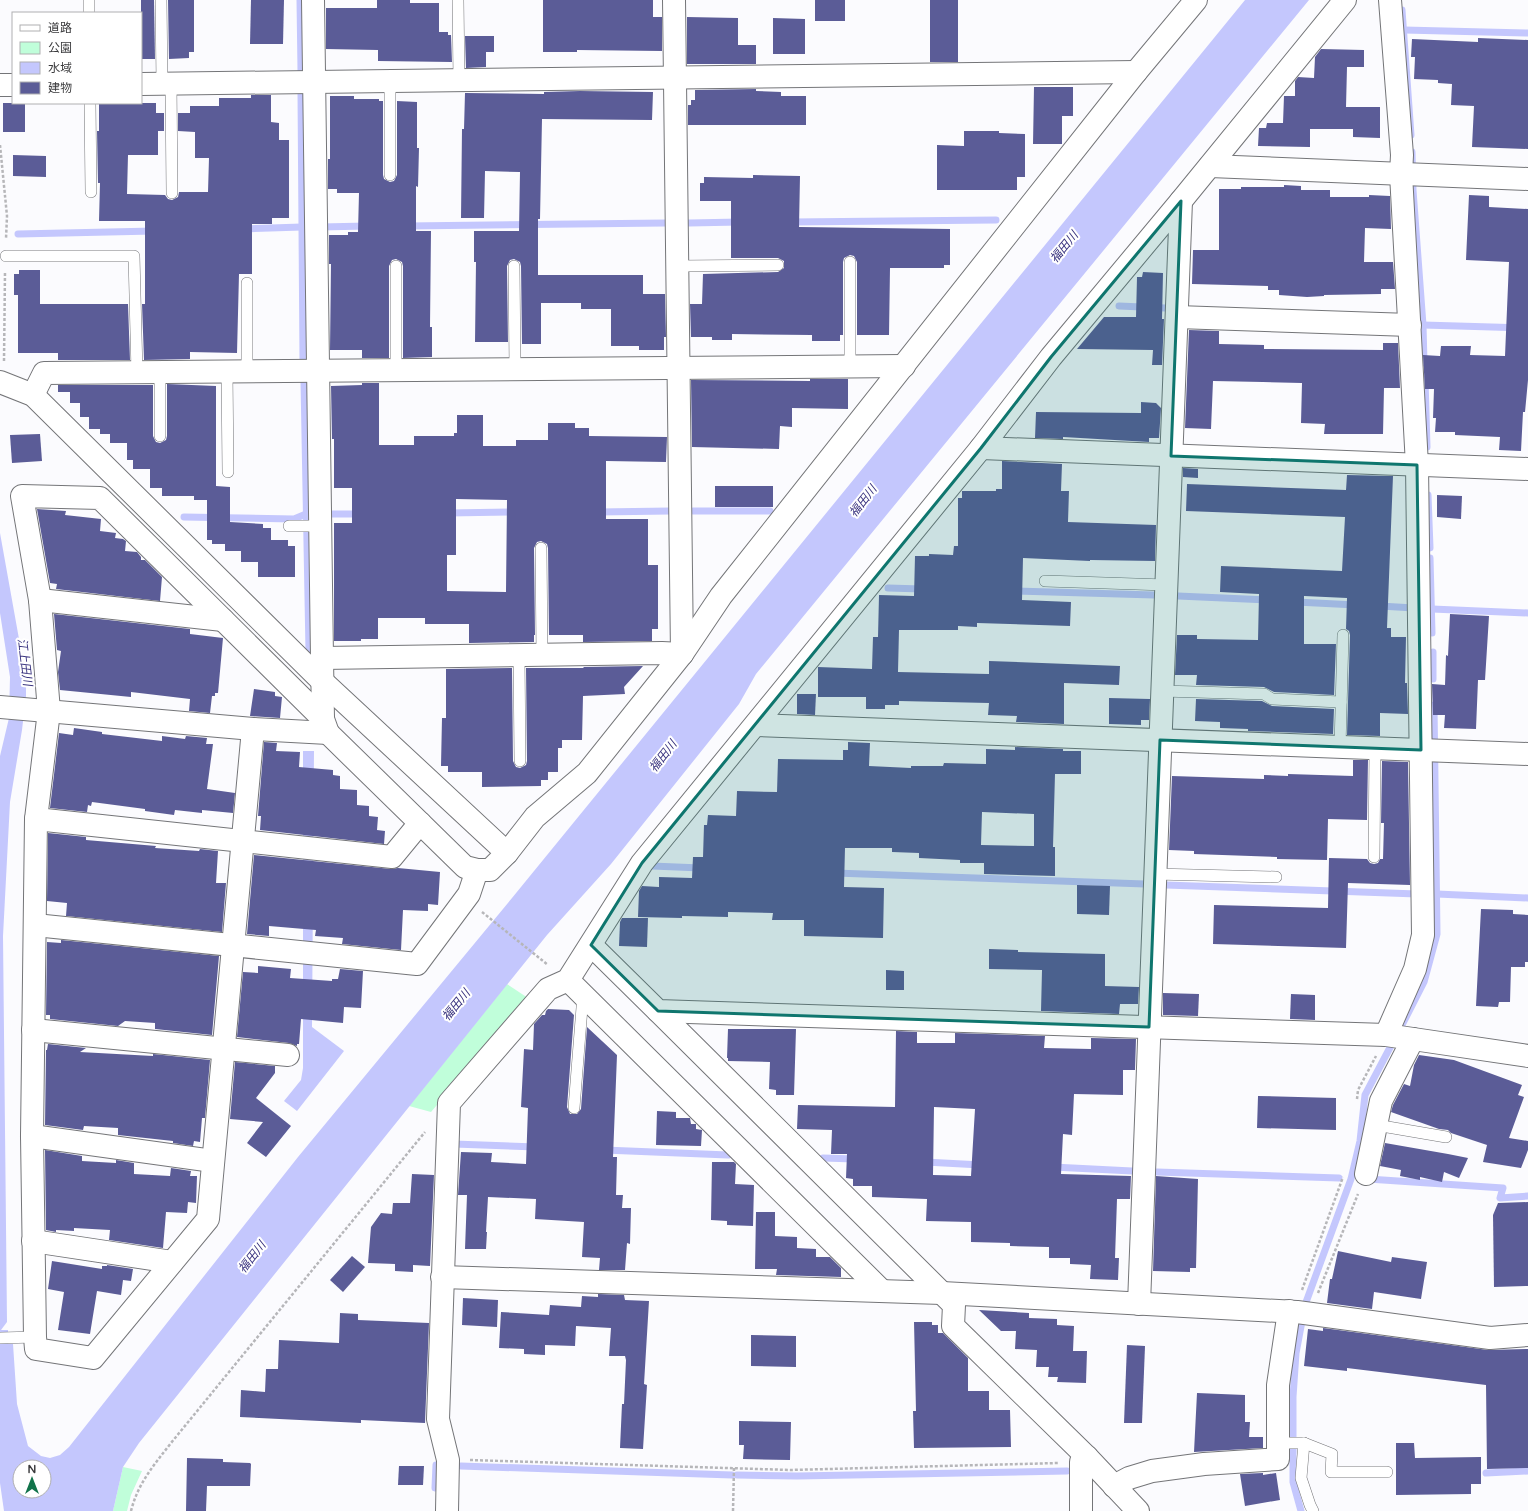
<svg xmlns="http://www.w3.org/2000/svg" width="1528" height="1511" font-family="'Varela Round','Noto Sans JP',sans-serif">
	<style>
		.green { fill: #c0feda }
		.water { fill: #c4c7fd; fill-rule: evenodd }
		.lines { fill: none; stroke-linecap: round; stroke-linejoin: round }
		.stream { stroke: #c4c7fd; stroke-width: 7 }
		.building { fill: #5b5c97; fill-rule: evenodd }
		.service-casing { stroke: #747578; stroke-width: 12 }
		.minor-casing { stroke: #747578; stroke-width: 24 }
		.tertiary-casing { stroke: #747578; stroke-width: 24 }
		.path { stroke: #b6b6b9; stroke-width: 2.5; stroke-dasharray: 3 2; stroke-linecap: butt }
		.service { stroke: #fff; stroke-width: 11 }
		.minor { stroke: #fff; stroke-width: 22 }
		.tertiary { stroke: #fff; stroke-width: 22 }
		.marked { fill: #0f766e; fill-opacity: 0.2; stroke: #0f766e; stroke-width: 3; stroke-linejoin: round }
		.labels { text-anchor: middle; stroke-width: 4; stroke-linejoin: round; paint-order: stroke }
		.water-label { font-size: 12px; font-style: italic; fill: #38327e; stroke: #fff }
	</style>
	<rect width="100%" height="100%" fill="#fbfbfe"/>
	<!-- green -->
	<g class="green">
		<path d="M507,984L528,998L431,1112L409,1106Z"/>
		<path d="M123,1467L142,1471L131,1495L127,1511H113Z"/>
	</g>
	<!-- water -->
	<g class="water">
		<path d="M1245,0H1309L756,674L739,704L611,864L547,935L139,1443L123,1467L113,1511H4L0,1483V756L9,718L10,677L0,613V533L26,678V696L22,730L10,802L3,936L7,1322L1,1330H8V1344H13L17,1404L28,1446L41,1456L50,1458L60,1455L69,1447L298,1157L512,898ZM20,1467H44V1491H20Z"/>
		<path d="M303,751H314L312,1027L344,1051L297,1111L284,1101L301,1080L303,1068Z"/>
	</g>
	<g class="lines">
		<!-- stream -->
		<g class="stream">
			<path d="M300,0L301,71"/>
			<path d="M1402,10L1411,135"/>
			<path d="M1404,30L1528,33"/>
			<path d="M301,92L303,362"/>
			<path d="M1412,152L1413,190L1423,325L1424,363"/>
			<path d="M791,222L996,220"/>
			<path d="M689,223L740,222"/>
			<path d="M407,226L665,223"/>
			<path d="M321,227L367,226"/>
			<path d="M242,229L302,227"/>
			<path d="M18,234L154,231"/>
			<path d="M1119,306L1165,308"/>
			<path d="M1423,325L1528,328"/>
			<path d="M1425,379L1427,447"/>
			<path d="M304,381L309,651"/>
			<path d="M1428,495L1430,548"/>
			<path d="M693,511H770"/>
			<path d="M598,512L670,511"/>
			<path d="M448,513L516,512"/>
			<path d="M325,514H362"/>
			<path d="M184,517L294,519L306,514"/>
			<path d="M1430,558L1432,633"/>
			<path d="M888,588L922,589"/>
			<path d="M1014,591L1154,595"/>
			<path d="M1178,596L1268,600"/>
			<path d="M1296,602L1356,605"/>
			<path d="M1380,606L1414,608"/>
			<path d="M1432,609L1528,613"/>
			<path d="M1433,652V679"/>
			<path d="M652,866L701,868"/>
			<path d="M835,873L1145,884"/>
			<path d="M1166,885L1417,894"/>
			<path d="M1437,894L1528,898"/>
			<path d="M1400,1029L1424,982L1437,934L1434,705"/>
			<path d="M454,1144L536,1147"/>
			<path d="M604,1150L728,1155"/>
			<path d="M823,1158L855,1159"/>
			<path d="M925,1162L981,1165"/>
			<path d="M1053,1167L1132,1171"/>
			<path d="M1157,1172L1339,1178"/>
			<path d="M1368,1179L1503,1188L1500,1198L1528,1196"/>
			<path d="M461,1466L732,1475"/>
			<path d="M1486,1473L1528,1471"/>
			<path d="M737,1475L797,1476L1067,1471"/>
			<path d="M435,1488L436,1465"/>
			<path d="M1301,1511L1293,1482V1397L1296,1353L1305,1305L1351,1179L1360,1141L1365,1095L1395,1038"/>
		</g>
	</g>
	<!-- building -->
	<g class="building">
		<path d="M141,0H154L155,59H141Z"/>
		<path d="M168,0H194V52H189V58L169,59Z"/>
		<path d="M251,0H284L283,44H250Z"/>
		<path d="M377,0H410V3H439V32H448V35H451L452,62L378,61V50L326,49V8H377Z"/>
		<path d="M543,0H653V17H662V51L577,50V52H543Z"/>
		<rect x="815" y="0" width="30" height="21"/>
		<rect x="930" y="0" width="28" height="62"/>
		<path d="M687,17L738,18V45H756V64H687Z"/>
		<path d="M773,18L805,19V54H773Z"/>
		<path d="M465,36H494V52H486V67L466,68Z"/>
		<path d="M1478,38L1528,40V149L1472,147L1474,106L1451,105L1452,84L1438,83V80L1414,79L1415,57H1411L1412,39L1478,42Z"/>
		<path d="M1321,49L1364,50V67H1347L1346,107H1380V138L1353,137V129H1310V147L1258,146L1259,128H1266L1267,123H1283L1284,96H1295V81L1298,77L1314,78L1315,57Z"/>
		<path d="M1034,87H1073V116H1062V144H1033Z"/>
		<path d="M756,89V91L781,92V96H806V125H688V105H691V100H695V90Z"/>
		<path d="M580,91L653,92L652,120L542,119L540,219H538V275H643V294H665L666,337H664V350H639V346H611V309H581V303H541V344H522L521,266L520,262L514,259L510,260L507,266L508,342H475L476,262H474V231H519L520,172L485,171L484,218H461L462,129H464L465,93L544,94V92Z"/>
		<path d="M251,95H271V122L279,123V140H289V218H272V224H252V274H239L237,353L190,352V359L144,360L142,304H145V221H99L100,183H98L97,131H99V103H156V113H164V131H158V155H128L127,194L165,195L168,199L172,200L178,197L179,192H208L209,158H195V132L178,131V113H190V106H219V98H251Z"/>
		<path d="M330,96H354V99H379V101H383V175L384,179L390,182L394,181L397,175V101L417,102V148H419L418,187L416,186V231H431L430,327H432V357L403,358V266L402,262L396,259L392,260L389,266V358H362V350H330L331,264H329V235H348V232H358L359,193H337V189H328V159H330Z"/>
		<rect x="3" y="103" width="22" height="29"/>
		<path d="M964,131H999V133L1025,134V177H1017V190H937V145L964,146Z"/>
		<path d="M13,155L46,156V177L13,176Z"/>
		<path d="M753,175L800,176L799,227L950,229V265H944V268H890L889,335H857V262L854,256L850,255L844,258L843,262V335H840V341H812V335L732,334V340H712V337H691L690,304H702L703,274L778,272L784,268V261L778,258H731V201H700V183H704V177L753,178Z"/>
		<path d="M1284,185L1301,186V190H1330V197H1369V195L1390,196L1391,229L1365,228L1364,262H1393L1395,289H1381V294L1324,295V296L1307,297L1279,295V290H1268V286L1192,284L1193,250H1219V189H1241V187H1284Z"/>
		<path d="M1469,195L1489,196V207L1528,209V380L1525,412H1523L1521,451L1499,450L1500,437L1455,435V432H1435L1436,418H1433L1434,389H1425L1423,355L1440,356L1441,346H1471L1470,355L1505,356L1509,262L1466,260Z"/>
		<path d="M19,270H40V304H128L130,360H58V353H18V295H14V274H19Z"/>
		<path d="M1143,272L1163,273L1162,319H1164L1162,365H1152L1153,350L1077,349L1104,317H1136L1137,277H1142Z"/>
		<path d="M1189,330L1219,331V344L1264,345V349L1383,350V343H1398L1400,388H1384L1383,434H1324L1325,424L1301,423L1302,383L1263,382L1213,381L1211,429L1185,428Z"/>
		<path d="M810,379H848V409L792,408V427L780,426L779,449L692,447L691,380L810,381Z"/>
		<path d="M362,383H379V445H414V436H454V433H457V415H483V446H516V440H548V423H575V428H589V436L667,437L666,462L606,461V519H648V565H658V629H652V641L583,642V635H549L548,548L547,544L541,541L537,542L534,548L535,635H534V642L469,643V624H425V618H378V639H361V641H334V523H352V488H334V439H332L331,386L362,385ZM456,499L507,500L506,592L447,591V555H456Z"/>
		<path d="M167,384L216,386V486L230,487V522L263,524V528H271V540H288V546H295V577H258V562H241V551H225V544H212V540H207V500H194V496H162V488H150V469H133V460H127V443H110V434H100V429H89V417H80V403H70V392H58V385H153V436L156,442L160,443L166,440L167,436Z"/>
		<path d="M1141,402L1156,403L1161,408L1159,438H1149V442L1063,437V439L1035,438L1036,412L1141,413Z"/>
		<path d="M40,434L42,461L12,463L10,435Z"/>
		<path d="M1002,461L1062,464L1061,491H1069L1068,522L1156,525L1155,561L1090,560V561L1023,558L1022,600L1071,602L1070,626L977,623V627L958,626V630H899L898,672L989,674V661L1120,666L1119,685L1064,683V724L1016,722L1017,716L988,715L989,703L899,701V705H885V709H866V697H818V667L872,669L873,637H878L879,595L914,596L915,556H929V554L953,555L954,546H958V498H962V491H996V489H1002Z"/>
		<path d="M1183,468L1198,469V478L1183,477Z"/>
		<path d="M1347,475L1393,476L1387,628H1391V637H1406L1405,683H1407L1408,714L1380,713V736L1347,735L1350,635L1349,631L1346,629L1347,598L1304,596V644H1336L1334,695L1274,692L1264,687L1196,685L1197,675H1175L1177,635H1197V639L1258,640L1259,594L1220,592L1221,566L1342,571L1345,517L1186,511L1187,484L1346,490Z"/>
		<rect x="715" y="486" width="58" height="21"/>
		<path d="M1437,495L1462,496L1461,519L1437,517Z"/>
		<path d="M37,509L66,511L65,515L101,519L100,531L116,533L115,538L123,539L126,541L125,551L137,552L141,557V560H145L162,577L160,601L56,589L57,584L50,583Z"/>
		<path d="M54,614L190,629V634L223,638L218,693H215V696H212L210,713L189,711L190,699L131,692V697L60,690L58,672L61,651L57,650Z"/>
		<path d="M1450,614L1489,616L1485,680H1478L1476,729L1444,728L1445,715H1433L1432,684L1445,685L1446,655L1448,656Z"/>
		<path d="M643,666L624,687L625,694L583,696L582,740H562V748H558V772H548V780H541V786L482,787V772H448V766H441L442,718H446V669L512,668L513,761L516,767L520,768L526,765L527,761L526,668H584L583,667Z"/>
		<path d="M254,689L275,692V696L282,697L280,718L250,716Z"/>
		<path d="M797,694H816L815,715L797,714Z"/>
		<path d="M1109,698L1150,699L1149,720H1141V725L1109,724Z"/>
		<path d="M1196,699L1262,701L1272,706L1334,709L1333,734L1248,731V729L1220,728V722L1195,721Z"/>
		<path d="M74,728L102,732V734L162,741V736L185,739L186,736L207,738L206,744H213L207,789L235,793L233,813L202,810V813L175,810L174,815L145,811V809L92,802L91,806L88,805L87,812L50,808L59,733L73,735Z"/>
		<path d="M264,742L277,743L276,751L300,752L299,767L333,770V775L340,776V789L357,790V805L369,806V816L378,817L377,830L385,831L384,844L260,830L261,816H258Z"/>
		<path d="M848,742L870,743L869,766L911,768V766H943L944,763L986,764V749L1015,750V747L1063,749V751H1081V774H1055L1053,847H1055V876L984,874V863H960V860L919,858V853L892,852V848H845L844,887L884,888L883,938L804,936V920H772L773,913L728,912V917L682,916V918L638,917L639,891L642,886L659,887V877L692,878L693,857H703L704,825H707L708,815L736,816L737,791L777,792L778,759L843,760V750H848ZM982,812L1034,814V846L981,845Z"/>
		<path d="M1353,760H1368L1367,820L1328,819L1327,860L1277,859V857L1194,854V851L1169,850L1172,776L1264,779V775L1288,776V774L1353,776Z"/>
		<path d="M1382,761L1408,762L1410,885L1348,883L1346,948L1213,944L1214,905L1328,908L1329,858L1367,859L1370,863L1374,864L1378,863L1380,859H1383L1384,823H1381Z"/>
		<path d="M48,833L86,837V840L156,846L155,848L199,851L200,849L218,851L216,883H226L222,932L66,916L67,903L47,901Z"/>
		<path d="M254,855L391,869L398,868L440,872L438,905L428,904V911L403,910L401,950L342,944L343,938L315,936L316,930L269,926V936L247,934Z"/>
		<path d="M1077,885L1110,886L1109,915L1077,914Z"/>
		<path d="M1481,909L1513,910V914L1528,915V962H1525V967H1511L1510,1002H1499L1498,1007L1476,1006Z"/>
		<path d="M622,918H648L647,947L619,946L620,922Z"/>
		<path d="M61,940L219,956L212,1035L155,1029V1023L125,1021L118,1026L50,1019V1015H46L47,942L61,943Z"/>
		<path d="M989,949L1018,950V952L1105,954V986L1139,987L1138,1004H1120L1119,1014L1041,1011L1042,970L989,969Z"/>
		<path d="M258,966L291,969L290,978L332,981V979H338L340,969L363,971L361,1008L344,1007L343,1023L301,1019L299,1044H297V1046L289,1043L237,1037L243,972L258,973Z"/>
		<path d="M886,970L904,971V990H886Z"/>
		<path d="M1163,993L1199,994L1198,1016L1163,1015Z"/>
		<path d="M1291,994L1315,995V1020L1290,1019Z"/>
		<path d="M548,1009L569,1010L574,1015L567,1107L570,1114H577L581,1109L587,1027L617,1055L613,1157H617L616,1195H623L622,1208H631L630,1244L627,1243L625,1270H599L600,1258L582,1257L584,1222L535,1219L536,1199L488,1197L486,1232H487L486,1249H465L467,1195H458L461,1152L492,1153L491,1162L526,1164L528,1108L521,1107L524,1049L533,1050L534,1024L542,1015H545L546,1011Z"/>
		<path d="M728,1029H796L794,1095H776V1090L769,1089L770,1062L728,1061V1058H727Z"/>
		<path d="M896,1031L917,1032V1043H955V1033L1045,1036L1044,1048L1091,1049V1038L1136,1039L1135,1070H1123V1095L1074,1094L1072,1135L1063,1134L1061,1174L1131,1176L1130,1199H1117L1115,1258H1119L1118,1280L1090,1279L1091,1265L1070,1264V1258H1049V1247L1010,1246V1243L971,1242V1222L926,1221L927,1199L872,1197V1186H853V1179L846,1178L847,1154H831L832,1130L797,1129L798,1105L895,1107ZM934,1107L975,1109L971,1176L933,1175Z"/>
		<path d="M48,1044L86,1048L80,1052L153,1056V1054L210,1060L205,1118H202L200,1142L194,1141L193,1146L173,1143V1141L118,1135V1128L84,1126L83,1130L45,1125L46,1050H47Z"/>
		<path d="M1419,1055L1454,1060L1522,1085L1518,1095L1524,1097L1509,1138L1528,1141V1150L1521,1168L1483,1162L1487,1145L1451,1133L1448,1130L1439,1129L1391,1112L1393,1105L1404,1084L1410,1086L1414,1065Z"/>
		<path d="M235,1062L275,1066V1073L256,1098L291,1126L266,1157L247,1143L263,1122L230,1119Z"/>
		<path d="M1258,1096L1336,1098V1130L1257,1128Z"/>
		<path d="M657,1111L676,1112V1118H690L691,1124H696V1129L702,1130L701,1146L656,1145Z"/>
		<path d="M1385,1143L1448,1154L1468,1158L1459,1178L1444,1172L1442,1182L1420,1177V1180L1400,1176L1401,1170L1380,1166Z"/>
		<path d="M45,1150L82,1156V1161L116,1163V1160L134,1163V1174L170,1176L171,1168L191,1171L190,1176H197L196,1203L188,1202L187,1213L166,1212L163,1248L109,1240L110,1230L74,1228V1231L56,1230V1232L46,1230Z"/>
		<path d="M712,1162H734L736,1164L735,1184L754,1185L753,1226L727,1225V1221L711,1220Z"/>
		<path d="M412,1174L434,1175L430,1266L413,1265V1272L395,1271V1264L368,1263L371,1227L381,1213L392,1214L393,1203H410Z"/>
		<path d="M1156,1176L1198,1179L1196,1268H1190V1272L1153,1271Z"/>
		<path d="M1528,1202V1286L1494,1287L1493,1215L1498,1203Z"/>
		<path d="M756,1212H775V1236L797,1237V1248L816,1249V1257H830L841,1268V1277L776,1275L777,1269H755Z"/>
		<path d="M1338,1251L1391,1262L1392,1257L1427,1262L1421,1299L1374,1292L1372,1309L1327,1303L1330,1279H1332Z"/>
		<path d="M352,1256L365,1267L343,1292L330,1280Z"/>
		<path d="M52,1261L102,1269V1266H107V1265L133,1269L131,1281L123,1280L121,1295L97,1291L90,1334L58,1330L64,1292L48,1289Z"/>
		<path d="M598,1294L624,1295L625,1300L649,1301L644,1384L647,1385L643,1449L620,1448L622,1404H624L626,1360L625,1356H609L611,1328L576,1326L575,1346L545,1345V1355L524,1354V1349L499,1348L501,1312L549,1315L550,1305L581,1307L582,1296L598,1297Z"/>
		<path d="M463,1298L498,1300L497,1327L462,1325Z"/>
		<path d="M979,1310L1029,1313V1318L1057,1319V1325L1074,1326L1073,1351H1087L1086,1383L1057,1382L1058,1377H1048L1049,1367H1036L1037,1350L1015,1349L1016,1331H1001Z"/>
		<path d="M340,1313L358,1314V1320L429,1323L425,1423L361,1420V1423L240,1417L241,1390L265,1392L266,1369H278L279,1340L339,1343Z"/>
		<path d="M914,1322H932V1325H938V1333H943L968,1358V1391H989V1410H1010L1011,1447L914,1448L913,1411H916Z"/>
		<path d="M1323,1328L1488,1350L1528,1349V1468L1487,1469L1486,1385L1347,1368V1371L1304,1366L1308,1329L1323,1331Z"/>
		<path d="M751,1335L796,1336V1367L751,1366Z"/>
		<path d="M1127,1345L1145,1346L1142,1423H1124Z"/>
		<path d="M1197,1393L1245,1395V1422H1250L1249,1437H1263V1448L1194,1452Z"/>
		<path d="M739,1421L791,1422L790,1460L743,1459L744,1445H739Z"/>
		<path d="M1396,1443H1414L1415,1458L1481,1457V1484H1471V1494L1396,1495Z"/>
		<path d="M187,1458L223,1459V1462L250,1463L251,1464L250,1486H207L206,1511H186Z"/>
		<path d="M399,1466H424L423,1485H398Z"/>
		<path d="M1263,1473V1475L1276,1473L1280,1500L1245,1506L1240,1474Z"/>
	</g>
	<g class="lines">
		<!-- service casing -->
		<g class="service-casing">
			<g id="service">
				<path d="M89,0V13"/>
				<path d="M161,0L162,83"/>
				<path d="M458,0L459,80"/>
				<path d="M390,81V175"/>
				<path d="M171,83L172,193"/>
				<path d="M90,103L91,192"/>
				<path d="M6,256H134L137,373"/>
				<path d="M850,262V366"/>
				<path d="M396,266V370"/>
				<path d="M514,266L515,369"/>
				<path d="M677,266L778,265"/>
				<path d="M247,283V371"/>
				<path d="M227,372L228,472"/>
				<path d="M160,436V372"/>
				<path d="M289,526H320"/>
				<path d="M541,548L542,655"/>
				<path d="M1045,581L1166,585"/>
				<path d="M519,655L520,761"/>
				<path d="M1162,691L1264,694L1272,699L1341,702"/>
				<path d="M1340,747L1343,635"/>
				<path d="M1374,857L1375,748"/>
				<path d="M1155,874L1276,877"/>
				<path d="M574,1108L583,995"/>
				<path d="M1376,1125L1446,1137"/>
				<path d="M0,1338L35,1337"/>
				<path d="M1278,1443H1304L1301,1478L1310,1505L1313,1511"/>
				<path d="M1304,1443L1332,1454L1331,1472H1387"/>
			</g>
		</g>
		<!-- minor casing -->
		<g class="minor-casing">
			<g id="minor">
				<path d="M674,0L682,654"/>
				<path d="M141,84L1136,72"/>
				<path d="M0,85H13"/>
				<path d="M1210,166L1528,179"/>
				<path d="M1177,317L1410,325"/>
				<path d="M0,382L33,395L322,681L507,853"/>
				<path d="M33,395L44,373L904,366"/>
				<path d="M981,448L1528,469"/>
				<path d="M40,600L223,620"/>
				<path d="M322,658L662,653L682,654"/>
				<path d="M0,707L253,729L328,733L323,719L322,658L313,0"/>
				<path d="M756,725L1528,754"/>
				<path d="M253,729L208,1219L93,1358L36,1349L35,1337L32,1136L36,819L49,711L40,600L22,496L100,498L323,719"/>
				<path d="M328,733L465,867L477,870H490L507,853L535,817L587,773L682,654L721,596L1136,72L1196,0"/>
				<path d="M36,819L392,857L420,823"/>
				<path d="M35,925L417,964L469,894L477,870"/>
				<path d="M591,945L658,1011L1386,1035L1528,1056"/>
				<path d="M568,980L882,1291"/>
				<path d="M658,1011L954,1305L953,1326L1087,1457L1138,1511"/>
				<path d="M33,1030L288,1055"/>
				<path d="M1386,1035L1415,969L1423,935L1417,465L1401,174L1402,155L1390,0"/>
				<path d="M32,1136L213,1161"/>
				<path d="M1366,1174L1381,1101L1413,1039"/>
				<path d="M33,1241L172,1262"/>
				<path d="M442,1277L942,1293"/>
				<path d="M1139,1304L1181,201"/>
				<path d="M1114,1486L1129,1478L1152,1471L1204,1464L1278,1459V1385L1289,1311"/>
				<path d="M447,1511L448,1460L438,1419L449,1103L548,989L568,980L642,863L981,448L1051,357L1181,201L1345,0"/>
				<path d="M1081,1511V1462L1087,1457"/>
			</g>
		</g>
		<!-- tertiary casing -->
		<g class="tertiary-casing">
			<path id="tertiary" d="M942,1293L1297,1312L1490,1338L1528,1335"/>
		</g>
		<!-- path -->
		<g class="path">
			<path d="M0,145L7,216L6,239"/>
			<path d="M4,361L5,272"/>
			<path d="M482,912L548,965"/>
			<path d="M1357,1099L1358,1090L1376,1056"/>
			<path d="M1302,1290L1343,1177"/>
			<path d="M1318,1293L1358,1194"/>
			<path d="M470,1460L790,1470L1059,1463"/>
			<path d="M131,1511C138,1483 154,1465 171,1443L425,1132"/>
			<path d="M733,1511L734,1468"/>
		</g>
		<!-- service -->
		<use href="#service" class="service"/>
		<!-- minor -->
		<use href="#minor" class="minor"/>
		<!-- tertiary -->
		<use href="#tertiary" class="tertiary"/>
	</g>
	<!-- marked area -->
	<path class="marked" d="M1181,201L1171,456L1417,465L1421,750L1160,740L1149,1027L658,1011L591,945L642,863L981,448L1051,357Z"/>
	<g class="labels">
		<!-- water labels -->
		<g class="water-label">
			<text transform="translate(1064 247) rotate(-51)" y="4">福田川</text>
			<text transform="translate(863 501) rotate(-52)" y="4">福田川</text>
			<text transform="translate(25 662) rotate(83)" y="4">江上田川</text>
			<text transform="translate(663 756) rotate(-52)" y="4">福田川</text>
			<text transform="translate(456 1005) rotate(-51)" y="4">福田川</text>
			<text transform="translate(252 1257) rotate(-52)" y="4">福田川</text>
		</g>
	</g>
	<!-- legend -->
	<rect x="12" y="12" width="130" height="92" fill="#ffffff" stroke="#b0b0b1"/>
	<rect x="20" y="25" width="20" height="6" fill="#ffffff" stroke="#b0b0b1"/>
	<text x="48" y="32" font-size="12" fill="#3a3a3c">道路</text>
	<rect x="20" y="42" width="20" height="12" fill="#c0feda" stroke="#b0b0b1"/>
	<text x="48" y="52" font-size="12" fill="#3a3a3c">公園</text>
	<rect x="20" y="62" width="20" height="12" fill="#c4c7fd" stroke="#b0b0b1"/>
	<text x="48" y="72" font-size="12" fill="#3a3a3c">水域</text>
	<rect x="20" y="82" width="20" height="12" fill="#5b5c97" stroke="#b0b0b1"/>
	<text x="48" y="92" font-size="12" fill="#3a3a3c">建物</text>
	<!-- north arrow -->
	<g transform="translate(32 1479)"><circle r="19" fill="#ffffff" stroke="#b0b0b1"/>
	<path d="M0-3L7 15L0 10L-7 15Z" fill="#11734a"/>
	<text y="-6" font-size="11" font-weight="bold" text-anchor="middle" fill="#3a3a3c">N</text>
	</g>
</svg>
